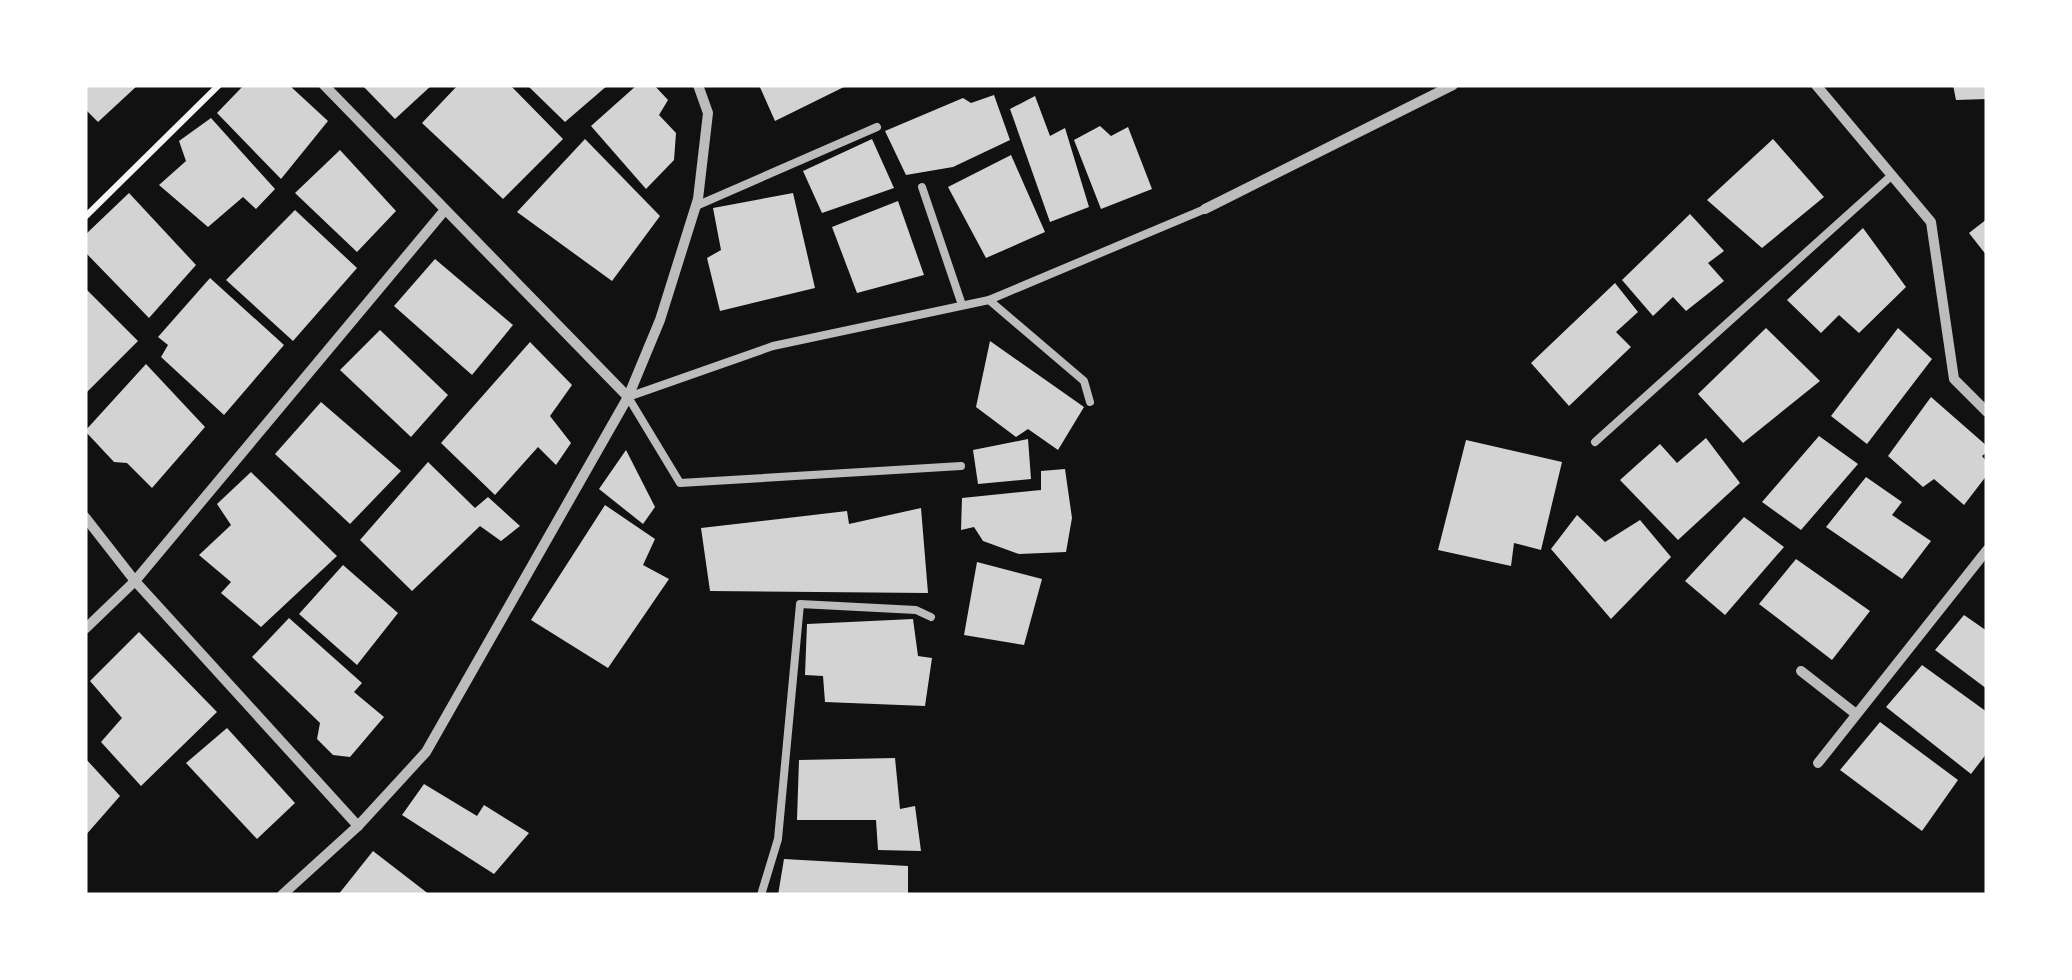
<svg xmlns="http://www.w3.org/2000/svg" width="2072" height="980" font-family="'Work Sans',sans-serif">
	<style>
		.building { fill: #d3d3d3 }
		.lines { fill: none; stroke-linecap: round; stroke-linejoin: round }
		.path { stroke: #f5f5f5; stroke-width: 6 }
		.service { stroke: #bcbcbc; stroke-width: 8 }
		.minor { stroke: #bcbcbc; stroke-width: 10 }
	</style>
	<rect width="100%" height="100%" fill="#111"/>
	<!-- building -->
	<g class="building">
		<path d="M85,85H138L98,122L85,109Z"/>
		<path d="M244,85H289L328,121L281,179L217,113Z"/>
		<path d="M362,85H432L395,119Z"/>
		<path d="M458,85H510L563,139L503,199L422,123Z"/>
		<path d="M527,85H608L565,122Z"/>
		<path d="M637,85H654L668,100L659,115L676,133L674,160L646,189L591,126Z"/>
		<path d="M759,85H848L775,121Z"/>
		<path d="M1953,85H1987V99L1956,100Z"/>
		<path d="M994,95L1010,140L953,167L906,175L885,131L963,98L971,103Z"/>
		<path d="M1035,96L1050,136L1065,128L1089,207L1050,222L1010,109Z"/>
		<path d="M211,118L275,189L256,209L243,197L208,227L159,185L186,161L179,141Z"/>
		<path d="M1100,126L1111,136L1128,127L1152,189L1101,209L1074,140Z"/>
		<path d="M585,139L660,216L612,281L517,212Z"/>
		<path d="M872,139L894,188L822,213L803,171Z"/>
		<path d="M1773,139L1824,197L1762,248L1707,200Z"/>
		<path d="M340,150L396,211L357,252L295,193Z"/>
		<path d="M1011,155L1045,232L986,258L948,187Z"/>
		<path d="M129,193L196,265L149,318L85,252V235Z"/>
		<path d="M793,193L815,288L720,311L707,258L721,250L713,208Z"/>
		<path d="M898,201L924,275L857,293L832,227Z"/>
		<path d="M295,210L357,268L293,341L226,280Z"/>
		<path d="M1690,214L1724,251L1708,263L1724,281L1686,311L1673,297L1653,316L1622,280Z"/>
		<path d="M1987,219V256L1969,233Z"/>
		<path d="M1863,228L1906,287L1859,333L1839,315L1821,333L1787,300Z"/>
		<path d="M435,259L513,325L472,375L394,306Z"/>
		<path d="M210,278L284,345L224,415L161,357L168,345L158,337Z"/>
		<path d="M1615,283L1638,312L1616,332L1631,347L1569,406L1531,363Z"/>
		<path d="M85,288L138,341L85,394Z"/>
		<path d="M1766,328L1820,381L1743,443L1698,394Z"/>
		<path d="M1898,328L1932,359L1867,444L1831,416Z"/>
		<path d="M380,330L448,395L411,437L340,370Z"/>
		<path d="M990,341L1084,407L1058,450L1028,429L1016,437L976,407Z"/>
		<path d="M530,342L572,385L550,416L571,443L556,465L538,447L495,495L441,443Z"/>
		<path d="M146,364L205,427L152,488L127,463L114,462L85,431Z"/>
		<path d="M1931,397L1987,446V452L1982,456L1987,462V475L1964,505L1934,479L1923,487L1888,456Z"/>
		<path d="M321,402L401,471L350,524L275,454Z"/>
		<path d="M1819,436L1858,464L1801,530L1762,502Z"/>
		<path d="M1706,438L1740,483L1678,540L1620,480L1660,444L1677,463Z"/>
		<path d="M1028,439L1031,479L978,484L973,450Z"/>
		<path d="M1466,440L1562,462L1541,550L1514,543L1511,566L1438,550Z"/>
		<path d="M626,450L655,507L643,524L599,489Z"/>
		<path d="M428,462L475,508L488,497L520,526L501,541L480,526L412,591L360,540Z"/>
		<path d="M1065,469L1072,518L1066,552L1019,554L983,541L974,527L961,530L962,498L1041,490V471Z"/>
		<path d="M251,472L337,556L261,627L221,593L231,582L199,555L231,525L217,504Z"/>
		<path d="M1866,477L1902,502L1892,515L1931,541L1902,579L1826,527Z"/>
		<path d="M605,505L655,539L643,565L669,579L608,668L531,620Z"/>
		<path d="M921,508L928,593L710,591L701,528L847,511L849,524Z"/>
		<path d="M1577,515L1605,542L1640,520L1671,557L1611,619L1551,549Z"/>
		<path d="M1744,517L1784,547L1725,615L1685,581Z"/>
		<path d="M1796,559L1870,611L1832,660L1759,604Z"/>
		<path d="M977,562L1042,579L1024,645L964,635Z"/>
		<path d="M343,565L398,613L357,665L299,614Z"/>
		<path d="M1964,615L1987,631V689L1935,650Z"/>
		<path d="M289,618L362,683L354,692L384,717L350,757L333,755L317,739L320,723L252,657Z"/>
		<path d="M913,619L918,656L932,658L925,706L825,702L823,676L805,675L807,624Z"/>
		<path d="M139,632L217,712L141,786L101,742L122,718L90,681Z"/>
		<path d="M1922,665L1987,712V753L1971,774L1886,707Z"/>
		<path d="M1880,722L1958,780L1922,831L1840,770Z"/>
		<path d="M227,728L295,803L257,839L186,763Z"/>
		<path d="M85,758L120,796L85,836Z"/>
		<path d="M895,758L900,809L915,806L921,851L878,850L876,820H797L799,760Z"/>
		<path d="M424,784L477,816L484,805L529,833L494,874L402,815Z"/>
		<path d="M373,851L430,895H338Z"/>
		<path d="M784,859L908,866V895H778Z"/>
	</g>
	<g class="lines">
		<!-- path -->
		<path class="path" d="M85,217L219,85"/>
		<!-- service -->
		<g class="service">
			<path d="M922,187L962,305"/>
			<path d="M696,206L877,127"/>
			<path d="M989,300L1084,381L1090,402"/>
			<path d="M1595,442L1891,176"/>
			<path d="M961,466L680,483L628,397L773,346L989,300L1205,209"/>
			<path d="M761,895L778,839L800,604L916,610L931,617"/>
		</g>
		<!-- minor -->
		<g class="minor">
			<path d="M324,85L628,397"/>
			<path d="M1816,85L1931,222L1954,379L1987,412"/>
			<path d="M1205,209L1453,85"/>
			<path d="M85,517L135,581L358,826"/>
			<path d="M85,629L135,581L444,211"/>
			<path d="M1801,671L1856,714"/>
			<path d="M1818,763L1987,550"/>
			<path d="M282,895L358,826L426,752L628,397L660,320L698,199L708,113L698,85"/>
		</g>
	</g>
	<!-- border -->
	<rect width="2072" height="980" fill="none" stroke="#ffffff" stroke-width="175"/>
</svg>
